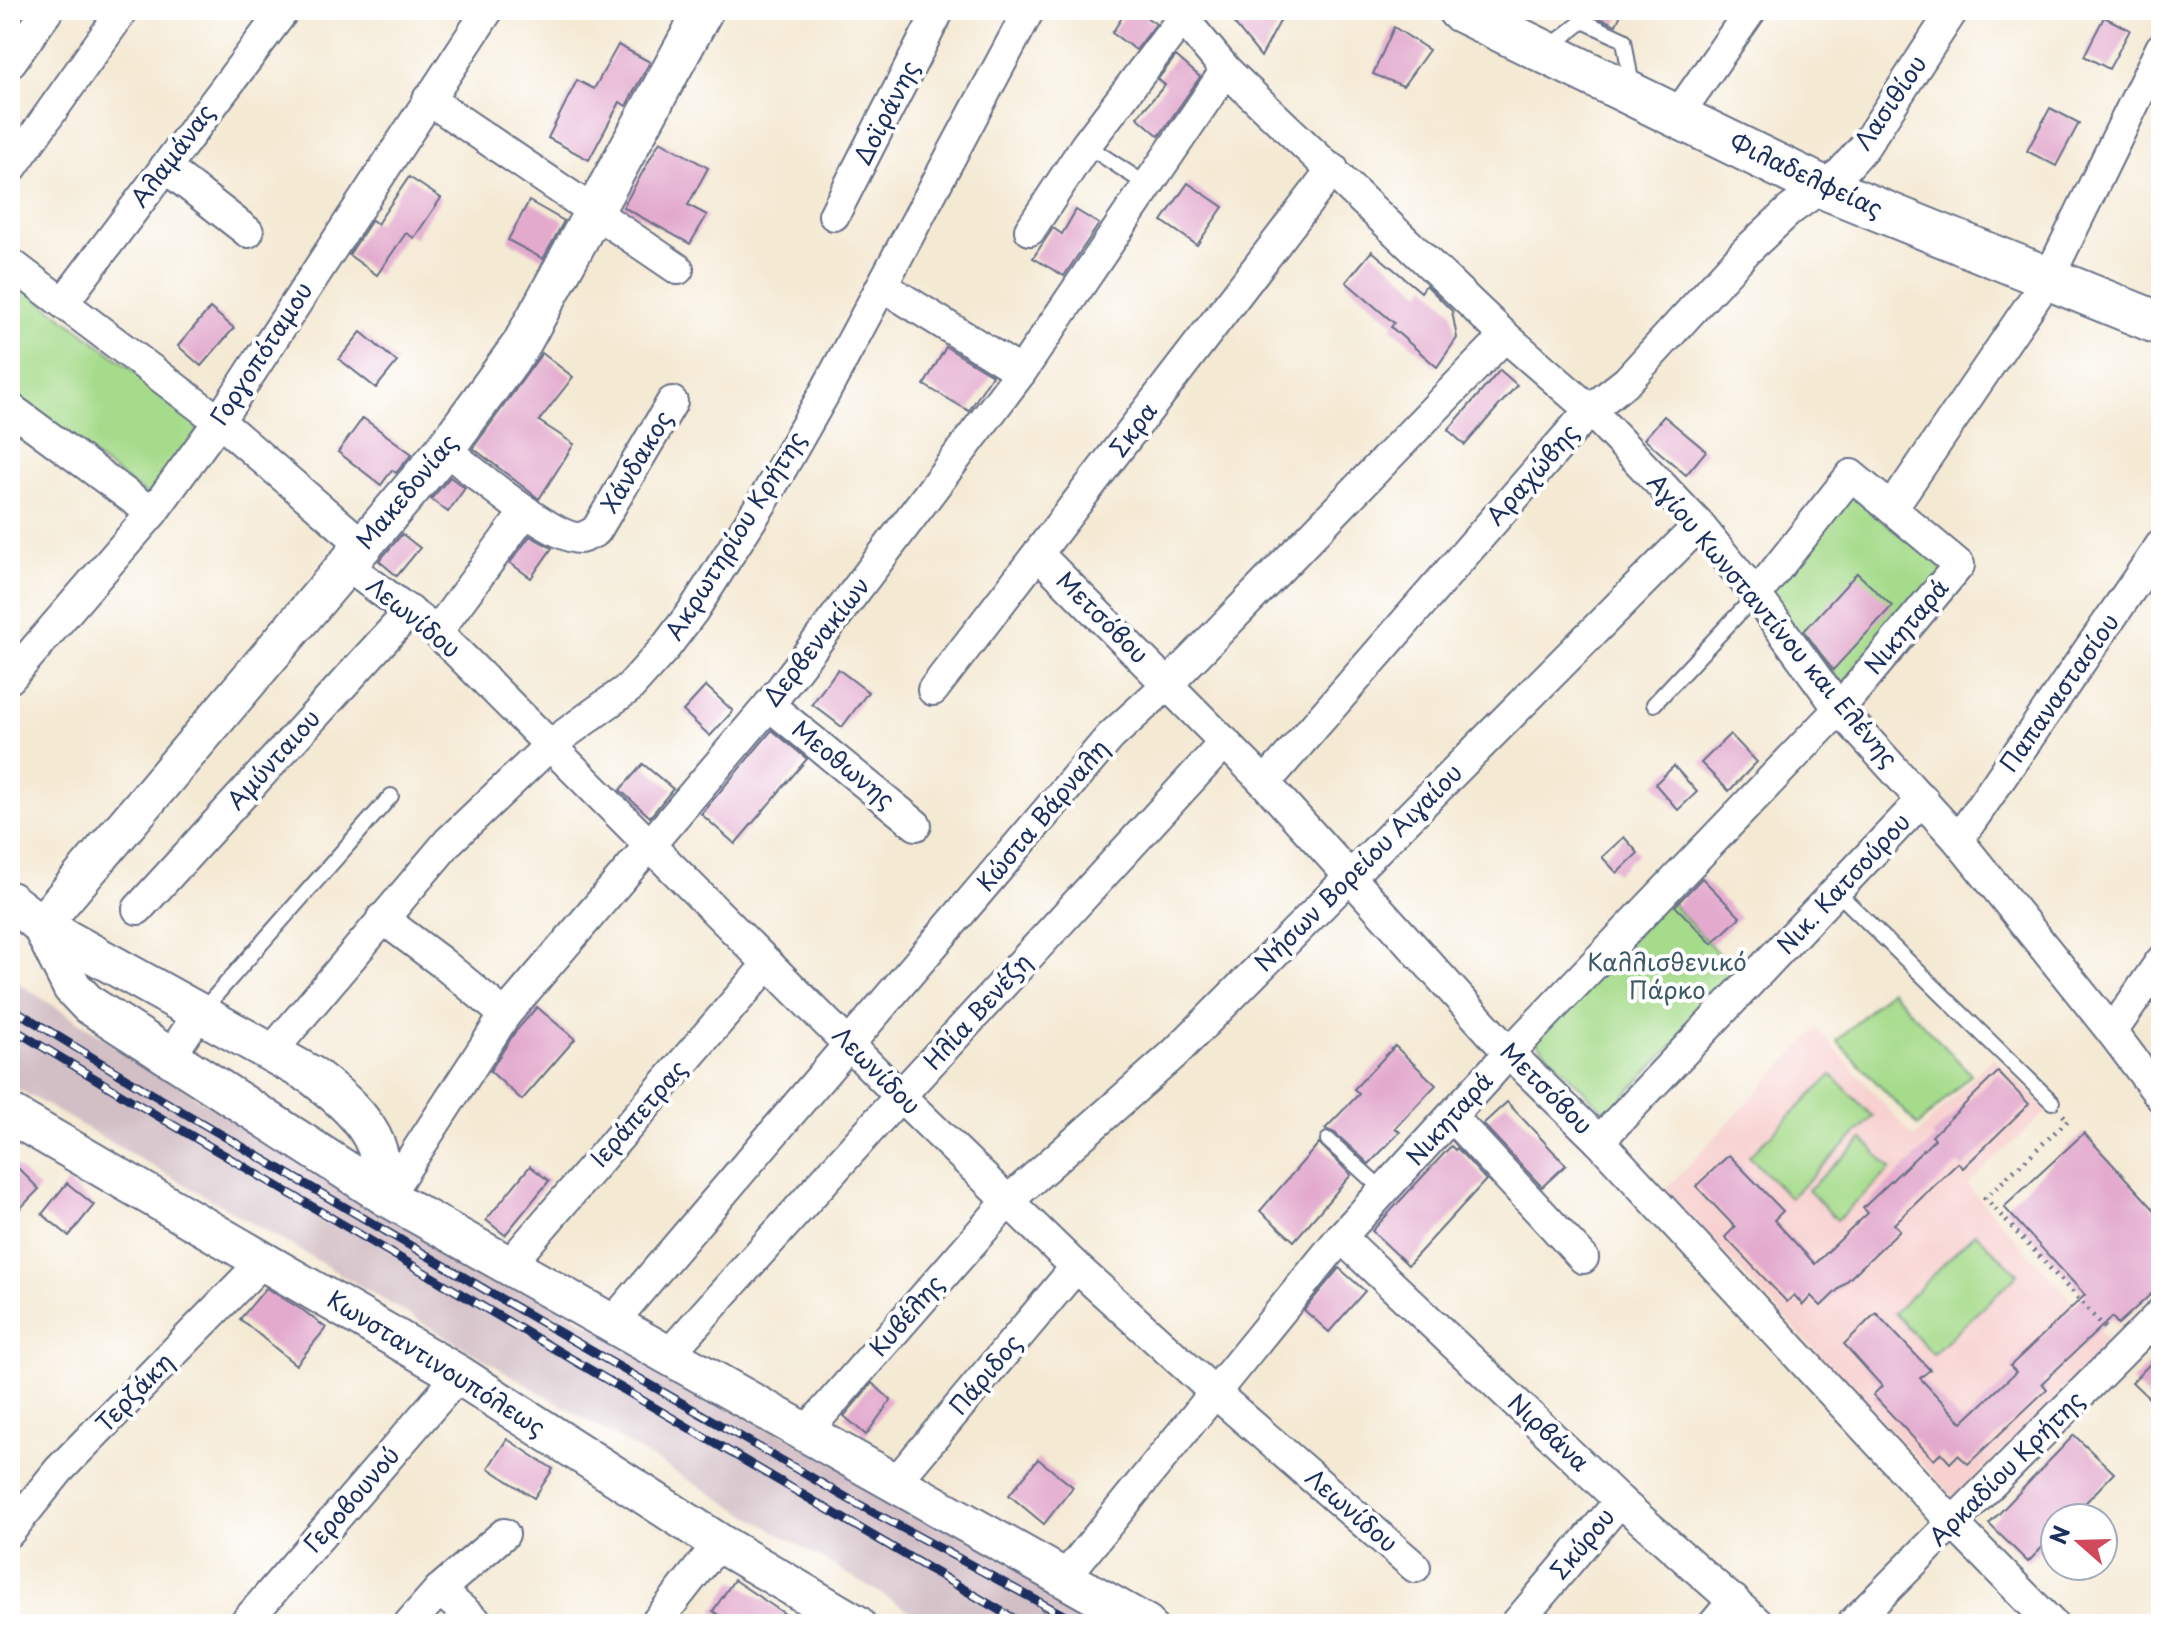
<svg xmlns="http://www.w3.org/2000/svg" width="2171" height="1634" font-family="'Playpen Sans',sans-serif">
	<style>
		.built { fill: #f7d0cf }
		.industrial { fill: #d2bec5 }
		.green { fill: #a6db8b; stroke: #608574; stroke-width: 2 }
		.building { fill: #e3aace }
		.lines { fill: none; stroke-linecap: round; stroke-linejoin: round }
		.service-casing { stroke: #677087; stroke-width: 18 }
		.minor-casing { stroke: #677087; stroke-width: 34 }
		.tertiary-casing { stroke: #677087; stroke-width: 42 }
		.secondary-casing { stroke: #677087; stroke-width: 46 }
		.path { stroke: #677087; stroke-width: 5; stroke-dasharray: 2 6; stroke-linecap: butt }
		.service { stroke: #fff; stroke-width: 14 }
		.minor { stroke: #fff; stroke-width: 30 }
		.tertiary { stroke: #fff; stroke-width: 38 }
		.secondary { stroke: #fff; stroke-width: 42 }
		.rail-casing { stroke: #1b2f5e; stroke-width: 9 }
		.rail { stroke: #fff; stroke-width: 6; stroke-dasharray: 18; stroke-linecap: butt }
		.labels { text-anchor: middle; stroke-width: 8; stroke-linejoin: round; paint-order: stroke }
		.street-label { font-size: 24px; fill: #1b2f5e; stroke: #fff }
		.park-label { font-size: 24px; fill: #3e5a69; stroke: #fff }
	</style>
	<rect width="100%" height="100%" fill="#fff"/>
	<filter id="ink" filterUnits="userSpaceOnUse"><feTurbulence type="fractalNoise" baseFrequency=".0125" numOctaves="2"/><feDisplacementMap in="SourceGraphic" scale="16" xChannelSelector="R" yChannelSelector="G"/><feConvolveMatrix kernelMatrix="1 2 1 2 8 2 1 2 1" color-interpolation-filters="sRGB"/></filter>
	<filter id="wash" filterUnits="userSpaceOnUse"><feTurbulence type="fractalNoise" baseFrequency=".006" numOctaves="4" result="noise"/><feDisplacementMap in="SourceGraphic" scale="32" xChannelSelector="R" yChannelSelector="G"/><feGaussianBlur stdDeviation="1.8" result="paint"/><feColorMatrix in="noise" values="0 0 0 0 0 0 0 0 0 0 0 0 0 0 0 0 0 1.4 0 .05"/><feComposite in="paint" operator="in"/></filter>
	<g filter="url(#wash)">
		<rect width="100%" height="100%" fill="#f4e9d3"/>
		<!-- built -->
		<path class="built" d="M1817,1029L1914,1138L1993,1057L2048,1110L1967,1185L2112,1345L1954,1498L1665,1190Z"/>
		<!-- industrial -->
		<path class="industrial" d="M10,978L203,1101L370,1200L1118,1624H932L313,1258L10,1084Z"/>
		<!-- green -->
		<g class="green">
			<path d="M10,278L204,423L149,497L10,394Z"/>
			<path d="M1848,493L1956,578L1855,702L1768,595Z"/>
			<path d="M1669,900L1739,976L1607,1114L1534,1040Z"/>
			<path d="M1890,990L1971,1074L1918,1126L1837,1041Z"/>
			<path d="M1832,1075L1873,1117L1790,1198L1749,1156Z"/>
			<path d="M1863,1139L1891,1169L1837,1220L1808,1190Z"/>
			<path d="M1975,1233L2018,1274L1933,1354L1894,1313Z"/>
		</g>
		<g id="blocks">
			<!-- building -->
			<g class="building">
				<path d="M1127,10H1136L1156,24L1136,50L1112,33Z"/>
				<path d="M1223,10H1286L1261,57Z"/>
				<path d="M1576,10H1623L1616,25L1586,12L1574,16Z"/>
				<path d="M2104,17L2130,30L2109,69L2084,56Z"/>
				<path d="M1394,27L1429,50L1403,86L1373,74Z"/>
				<path d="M618,45L650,62L626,106L620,102L589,160L548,138L577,80L594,89Z"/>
				<path d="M1176,56L1200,77L1159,136L1137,117L1165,85L1158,79Z"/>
				<path d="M2050,108L2079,123L2056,166L2027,151Z"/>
				<path d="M660,141L708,168L688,205L707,215L690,244L623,207Z"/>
				<path d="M409,177L441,198L414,238L406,233L377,275L349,255L372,220L377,224Z"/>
				<path d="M1188,183L1223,207L1197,245L1162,221Z"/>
				<path d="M529,201L564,221L543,259L508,240Z"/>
				<path d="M1076,210L1099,224L1064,276L1033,258L1053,228L1062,234Z"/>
				<path d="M1372,251L1421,292L1426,285L1452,311L1457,338L1437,367L1391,327L1394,323L1346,282Z"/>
				<path d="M210,308L234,328L201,366L178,346Z"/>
				<path d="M361,332L397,362L376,388L339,359Z"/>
				<path d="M946,347L992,375L969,411L924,385Z"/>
				<path d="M542,353L573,377L539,421L574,444L539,499L473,448Z"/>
				<path d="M1500,370L1517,385L1465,445L1448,430Z"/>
				<path d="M1664,416L1706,451L1686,475L1644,439Z"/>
				<path d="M363,418L412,454L396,473L392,470L381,485L338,452Z"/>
				<path d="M450,477L465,488L448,512L431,499Z"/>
				<path d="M402,534L420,548L397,576L379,561Z"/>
				<path d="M530,536L552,548L531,578L510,563Z"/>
				<path d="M1857,573L1892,606L1833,670L1804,631Z"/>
				<path d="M838,669L868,692L842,727L812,704Z"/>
				<path d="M706,686L733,711L710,736L683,711Z"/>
				<path d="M772,730L807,759L735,844L701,814Z"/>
				<path d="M1730,734L1757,762L1729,791L1701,763Z"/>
				<path d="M643,764L673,789L650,817L620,790Z"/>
				<path d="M1674,766L1697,792L1678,810L1655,784Z"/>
				<path d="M1624,837L1638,853L1617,873L1602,857Z"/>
				<path d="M1702,878L1740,917L1712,944L1675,906Z"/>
				<path d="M537,1007L575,1039L522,1100L490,1071L515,1032Z"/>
				<path d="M1395,1046L1436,1085L1395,1128L1400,1132L1369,1164L1335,1133L1325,1129L1359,1094L1354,1089Z"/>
				<path d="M1998,1072L2029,1104L1963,1168L1958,1163L1894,1224L1900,1230L1821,1306L1811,1296L1803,1305L1794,1295L1787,1302L1725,1237L1735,1227L1696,1186L1729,1155L1783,1211L1774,1220L1815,1264L1868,1213L1863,1208L1935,1139L1932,1136Z"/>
				<path d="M1507,1102L1566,1165L1542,1187L1483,1124Z"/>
				<path d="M2084,1133L2161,1217V1285L2118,1324L2112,1317L2042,1383L2047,1389L1968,1464L1958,1455L1950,1463L1941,1453L1934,1460L1873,1395L1882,1386L1844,1344L1876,1313L1930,1370L1920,1378L1962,1423L2016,1372L2010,1366L2085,1295L2004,1207Z"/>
				<path d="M1319,1143L1351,1175L1294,1241L1260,1211Z"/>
				<path d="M1451,1146L1455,1150L1457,1148L1486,1180L1408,1265L1372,1231Z"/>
				<path d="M10,1160L39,1189L10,1219Z"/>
				<path d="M530,1166L549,1181L505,1235L486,1220Z"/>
				<path d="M67,1183L94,1205L69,1236L42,1214Z"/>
				<path d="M1339,1268L1365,1291L1329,1332L1304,1310Z"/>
				<path d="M266,1288L304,1311L326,1328L296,1365L240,1319Z"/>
				<path d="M2161,1353V1410L2132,1382Z"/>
				<path d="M872,1383L891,1400L866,1435L844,1416Z"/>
				<path d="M2074,1435L2114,1473L2071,1518H2055V1534L2028,1562L1989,1524Z"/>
				<path d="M507,1439L553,1469L534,1498L488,1468Z"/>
				<path d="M1038,1459L1073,1487L1044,1524L1009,1495Z"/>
				<path d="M734,1580L800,1624H731L713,1611Z"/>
			</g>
		</g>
	</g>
	<g filter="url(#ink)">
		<use href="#blocks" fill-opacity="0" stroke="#677087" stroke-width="2"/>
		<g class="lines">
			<!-- service casing -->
			<g class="service-casing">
				<g id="service">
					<path d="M1550,47L1583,21L1624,40L1632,87"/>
					<path d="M1086,145L1147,185"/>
					<path d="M1654,704L1756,595"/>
					<path d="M1838,893L2052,1102"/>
					<path d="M201,1012L391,796"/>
					<path d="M1328,1140L1384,1191"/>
				</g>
			</g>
			<!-- minor casing -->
			<g class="minor-casing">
				<g id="minor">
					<path d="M1176,10L1226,70L1505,336L1590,410L1699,525L1756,595L1839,709L1958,840L2112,1032L2161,1097"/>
					<path d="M10,63L48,10"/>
					<path d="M428,99L678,269"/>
					<path d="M1677,116L1751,10"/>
					<path d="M165,167L248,232"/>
					<path d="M10,170L123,10"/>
					<path d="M834,215L939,10"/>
					<path d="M1030,230L1086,145L1181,20"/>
					<path d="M10,263L219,421L363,545"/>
					<path d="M884,287L1021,372"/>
					<path d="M63,303L284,10"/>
					<path d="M10,408L152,513"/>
					<path d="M445,449C469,468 551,538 579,538C584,538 591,533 596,531L672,402"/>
					<path d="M1892,508L2048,279L2161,48"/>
					<path d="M1039,555L1265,783L1509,1053L1599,1141L1952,1522L2052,1624"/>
					<path d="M346,565L437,632L900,1096L1076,1267L1214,1392L1415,1567"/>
					<path d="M437,632L526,511"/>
					<path d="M10,678L152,513L219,421L488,10"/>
					<path d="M933,690L1333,169"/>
					<path d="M769,705L916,825"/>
					<path d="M1265,783L1590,410L1627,381L1746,251L1790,210L1841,173L1864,147L1953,10"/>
					<path d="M1958,840L2161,545"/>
					<path d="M138,909L410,611"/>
					<path d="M382,918L441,962L505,1015"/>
					<path d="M2112,1032L2161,961"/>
					<path d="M272,1051L449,841L550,745L629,688L665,648L693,611L763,501L825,392L1029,10"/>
					<path d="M171,1055L200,1012"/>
					<path d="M1453,1118L1583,1258"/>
					<path d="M1599,1141L1923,799"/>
					<path d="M387,1197L505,1015L769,705L1021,372L1226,70"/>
					<path d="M1341,1237L1620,1501L1759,1624"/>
					<path d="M509,1265L768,964"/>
					<path d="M612,1323L1110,737L1168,684L1505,336"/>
					<path d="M668,1355L900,1096L1225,742"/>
					<path d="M806,1432L1009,1200L1174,1054L1699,525"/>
					<path d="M895,1483L1076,1267"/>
					<path d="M10,1531L59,1470L264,1260"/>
					<path d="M1064,1578L1341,1237L1509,1053L1839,709L1959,565L1851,475L1756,595"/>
					<path d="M439,1590L479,1624"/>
					<path d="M244,1624L459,1375"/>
					<path d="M409,1624L439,1590L504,1534"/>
					<path d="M655,1624L719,1543"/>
					<path d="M1516,1624L1620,1501"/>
					<path d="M1714,1624L1734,1600"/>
					<path d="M1852,1624L2161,1313"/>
				</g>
			</g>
			<!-- tertiary casing -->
			<g class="tertiary-casing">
				<g id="tertiary">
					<path d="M10,901L41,925L313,1076C337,1095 365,1117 376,1146C382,1162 384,1181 387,1197"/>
					<path d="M41,925L72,987L88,1004L387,1197L1146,1624"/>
					<path d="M41,925L445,449L521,345L704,10"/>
					<path d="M10,1114L459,1375L719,1543L856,1624"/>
				</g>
			</g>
			<!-- secondary casing -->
			<g class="secondary-casing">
				<path id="secondary" d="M1459,10L1820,186L2161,324"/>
			</g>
			<!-- path -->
			<g class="path">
				<path d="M2063,1115L2068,1120L1985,1198L2108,1331"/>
				<path d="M1033,1624L1046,1605"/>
			</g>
			<!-- service -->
			<use href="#service" class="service"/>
			<!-- minor -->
			<use href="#minor" class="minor"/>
			<!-- tertiary -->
			<use href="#tertiary" class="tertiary"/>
			<!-- secondary -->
			<use href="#secondary" class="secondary"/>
			<!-- rail casing -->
			<g class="rail-casing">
				<g id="rail">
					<path d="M10,1007L142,1088L496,1296L847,1498L1080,1624"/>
					<path d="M10,1027L134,1102L1023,1624"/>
				</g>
			</g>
			<!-- rail -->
			<use href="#rail" class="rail"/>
		</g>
	</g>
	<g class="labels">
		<!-- street labels -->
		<g class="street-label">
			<text transform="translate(1891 103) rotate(-56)" y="8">Λασιθίου</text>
			<text transform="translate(887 113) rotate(-63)" y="8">Δοϊράνης</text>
			<text transform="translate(173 156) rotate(-53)" y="8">Αλαμάνας</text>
			<text transform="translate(1806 176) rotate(25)" y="8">Φιλαδελφείας</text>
			<text transform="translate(262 354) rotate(-57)" y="8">Γοργοπόταμου</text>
			<text transform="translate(1134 430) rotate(-53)" y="8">Σκρα</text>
			<text transform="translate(637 462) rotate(-59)" y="8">Χάνδακος</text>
			<text transform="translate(1533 475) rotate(-49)" y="8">Αραχώβης</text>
			<text transform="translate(407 492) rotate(-50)" y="8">Μακεδονίας</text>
			<text transform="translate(736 536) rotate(-58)" y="8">Ακρωτηρίου Κρήτης</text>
			<text transform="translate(413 618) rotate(39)" y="8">Λεωνίδου</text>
			<text transform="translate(1102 618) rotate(45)" y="8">Μετσόβου</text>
			<text transform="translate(1772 621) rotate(50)" y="8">Αγίου Κωνσταντίνου και Ελένης</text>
			<text transform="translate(1907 627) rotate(-50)" y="8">Νικηταρά</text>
			<text transform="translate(817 642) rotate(-52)" y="8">Δερβενακίων</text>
			<text transform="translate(2060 693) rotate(-55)" y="8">Παπαναστασίου</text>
			<text transform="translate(274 760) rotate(-48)" y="8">Αμύνταιου</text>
			<text transform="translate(843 765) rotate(39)" y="8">Μεοθωνης</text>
			<text transform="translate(1043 816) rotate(-50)" y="8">Κώστα Βάρναλη</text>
			<text transform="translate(1359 868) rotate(-45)" y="8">Νήσων Βορείου Αιγαίου</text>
			<text transform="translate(1844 884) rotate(-47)" y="8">Νικ. Κατσούρου</text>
			<text transform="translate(978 1012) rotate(-48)" y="8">Ηλία Βενέζη</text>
			<text transform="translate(876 1071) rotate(45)" y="8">Λεωνίδου</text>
			<text transform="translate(1546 1089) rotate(45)" y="8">Μετσόβου</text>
			<text transform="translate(639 1114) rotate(-49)" y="8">Ιεράπετρας</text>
			<text transform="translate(1450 1119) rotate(-48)" y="8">Νικηταρά</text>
			<text transform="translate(907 1316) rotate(-49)" y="8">Κυβέλης</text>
			<text transform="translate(436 1364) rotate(32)" y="8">Κωνσταντινουπόλεως</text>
			<text transform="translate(986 1375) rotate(-50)" y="8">Πάριδος</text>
			<text transform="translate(135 1393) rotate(-46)" y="8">Τερζάκη</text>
			<text transform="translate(1548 1433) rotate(43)" y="8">Νιρβάνα</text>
			<text transform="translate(2007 1469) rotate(-45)" y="8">Αρκαδίου Κρήτης</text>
			<text transform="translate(352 1500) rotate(-49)" y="8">Γεροβουνού</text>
			<text transform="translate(1351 1511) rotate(41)" y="8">Λεωνίδου</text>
			<text transform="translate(1583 1544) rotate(-50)" y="8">Σκύρου</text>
		</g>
		<!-- park labels -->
		<g class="park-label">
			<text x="1667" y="971">Καλλισθενικό<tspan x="1667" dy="28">Πάρκο</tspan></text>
		</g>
	</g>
	<!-- margin -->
	<rect width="2171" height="1634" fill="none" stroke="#fff" stroke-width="40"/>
	<!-- north arrow -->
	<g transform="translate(2079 1542) rotate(290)"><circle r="38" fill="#ffffff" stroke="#a4acbf" stroke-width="2"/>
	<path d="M0-6L14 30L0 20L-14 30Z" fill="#d1495b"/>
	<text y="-12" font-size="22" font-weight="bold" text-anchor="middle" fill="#1b2f5e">N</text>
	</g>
</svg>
